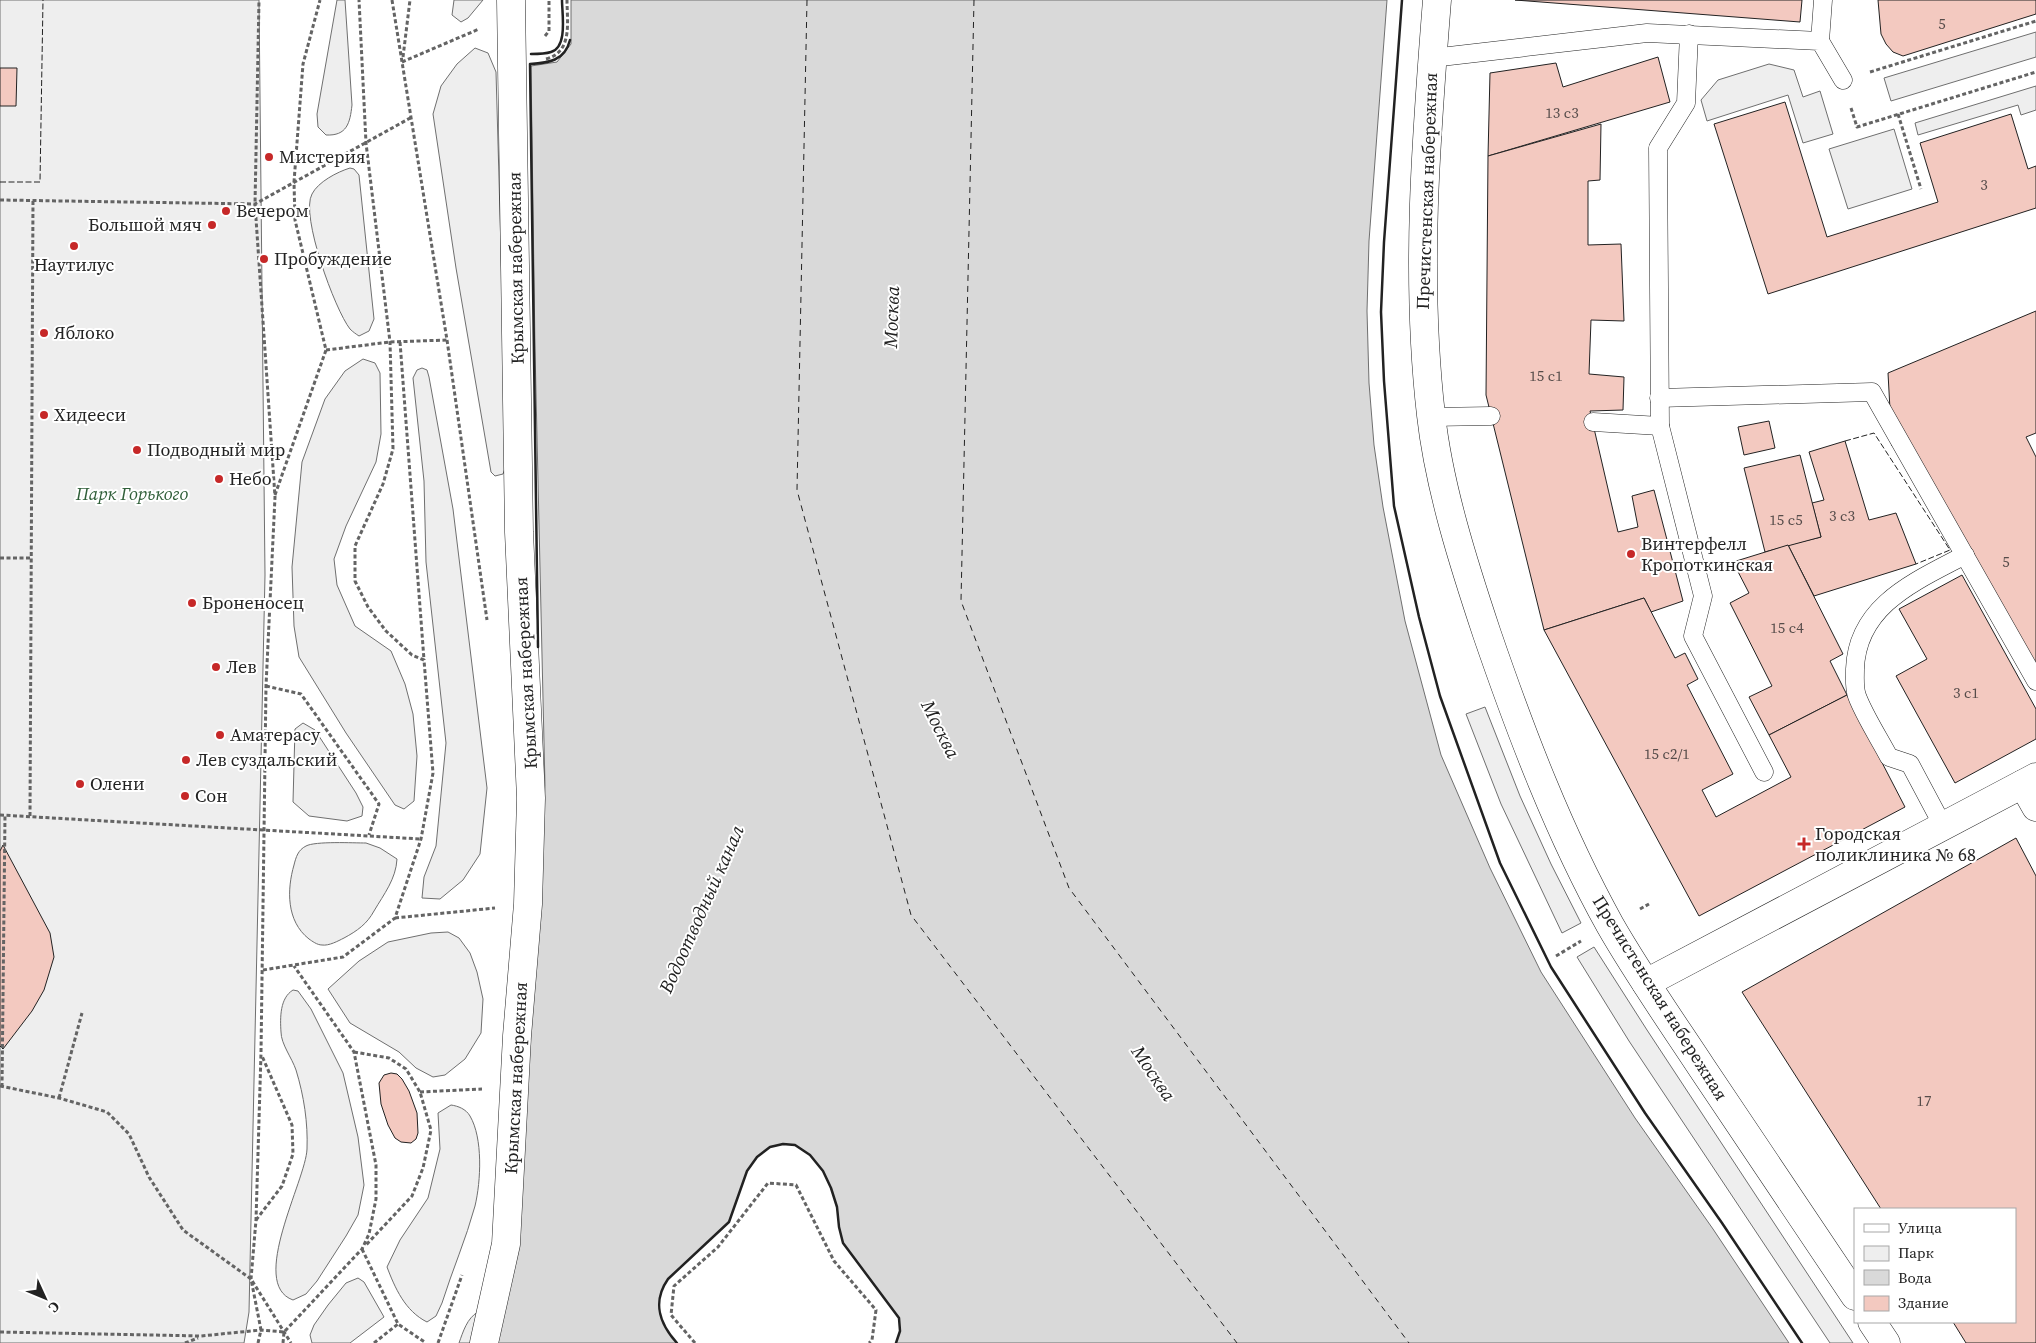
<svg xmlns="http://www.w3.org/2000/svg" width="2036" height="1343" font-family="'Source Serif 4',serif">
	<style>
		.green { fill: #eee; stroke: #6f6f6f }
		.water { fill: #d9d9d9; stroke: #6f6f6f }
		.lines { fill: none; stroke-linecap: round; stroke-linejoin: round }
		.ferry { stroke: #222; stroke-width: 1; stroke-dasharray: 6 5; stroke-linecap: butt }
		.building { fill: #f3c9c0; stroke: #222 }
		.lane-casing { stroke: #222; stroke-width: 19 }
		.street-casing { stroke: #222; stroke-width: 29 }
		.secondary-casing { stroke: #222; stroke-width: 29 }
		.path { stroke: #646464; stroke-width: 3; stroke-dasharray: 4 2.5; stroke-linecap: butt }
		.lane { stroke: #fff; stroke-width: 18 }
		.street { stroke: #fff; stroke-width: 28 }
		.secondary { stroke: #fff; stroke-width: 28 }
		.fence { stroke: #222; stroke-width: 1; stroke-dasharray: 6 2.5; stroke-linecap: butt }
		.wall { stroke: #222; stroke-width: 2.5 }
		.poi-dot { fill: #c62828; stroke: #fff; stroke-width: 2 }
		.labels { text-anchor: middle; stroke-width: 4; stroke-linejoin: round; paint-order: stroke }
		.number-label { font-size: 15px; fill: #564c4a }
		.poi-label { font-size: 18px; fill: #222; stroke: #fff; text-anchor: start }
		.street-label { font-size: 18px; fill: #222; stroke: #fff }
		.park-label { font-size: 18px; font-style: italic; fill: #2f5e38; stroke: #fff }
		.water-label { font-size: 19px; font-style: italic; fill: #222; stroke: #fff }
	</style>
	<rect width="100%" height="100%" fill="#fff"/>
	<!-- green -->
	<g class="green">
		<path d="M0,0H259L265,575L249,1312L244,1343H0Z"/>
		<path d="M337,0H345L352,105C350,123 347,136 326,135L318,127L317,114Z"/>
		<path d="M454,0H483L468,18L461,22L452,15Z"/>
		<path d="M2036,32V57L1891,101L1884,78Z"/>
		<path d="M475,48L488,53L496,72L507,463L503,474L495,476L491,472L456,268L433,114L441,86L457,64Z"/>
		<path d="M1769,64L1794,70L1803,97L1820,91L1833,134L1803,143L1788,95L1707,121L1701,100L1718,80Z"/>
		<path d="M2036,86V110L2021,115L2018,105L1918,135L1915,123Z"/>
		<path d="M1894,129L1912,189L1848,209L1829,149Z"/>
		<path d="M350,168L354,169L359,175L374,319L369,331L359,336C356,334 353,332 350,329C335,310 300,215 312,194C318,182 337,172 350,168Z"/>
		<path d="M363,359L375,363L380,373L381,434L376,462L346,526L334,559L337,585L355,626L391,651L405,684L413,714L417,756L414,801L404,809L395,805L346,733L299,657L294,626L292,567L302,462L325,399L345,371Z"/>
		<path d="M422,368L427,370L429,377L453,509L487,788L480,854L463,880L440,899L422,898L424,877L436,846L446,743L426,562L424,481L413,378L417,370Z"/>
		<path d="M1485,707L1520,796L1551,864L1581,923L1562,933L1501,804L1466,714Z"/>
		<path d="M303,723L315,730L356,793L363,807L362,816L347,821L309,816L293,802L295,729Z"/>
		<path d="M366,843L380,848L397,859C396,879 384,894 374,911C367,924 357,931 344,938C338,941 329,946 322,945C317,945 312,941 309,939C286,921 287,889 294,865C296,857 298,850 306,846C315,841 354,843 366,843Z"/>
		<path d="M448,932L459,938L470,953L477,972L483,999L481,1033L465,1059L445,1075L433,1077L416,1068L399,1052L350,1023L328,989L359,961L388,942L431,933Z"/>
		<path d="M1594,947L1647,1030L1853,1343H1830L1629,1041L1577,957Z"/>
		<path d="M293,990L298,991L311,1009L343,1073L358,1137L364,1185L358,1215L346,1236L317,1281L306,1294L293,1300C248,1284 306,1180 307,1149C308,1123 304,1096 296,1070C292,1058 281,1044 281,1032C280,1017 280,998 293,990Z"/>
		<path d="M451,1105C458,1106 466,1109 470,1116C483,1138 481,1181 475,1206C466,1239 452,1271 442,1303L436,1316L427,1322C405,1311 395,1288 387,1267L400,1240L428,1198L440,1149L438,1113Z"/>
		<path d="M358,1278L364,1282L384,1317L350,1343H312L310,1335L314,1325L328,1305L346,1283Z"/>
		<path d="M478,1312L476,1343H459C463,1332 467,1318 478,1312Z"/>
	</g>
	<!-- water -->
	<path class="water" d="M571,0H1387L1369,241L1367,311L1369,383L1374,445L1383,507L1405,621L1441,755L1490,868L1541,972L1635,1118L1713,1229L1789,1343H896L900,1331L899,1318L843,1243L839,1227L837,1207L831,1188L823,1171L810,1155L795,1145L783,1144L770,1147L757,1157L747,1171L729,1222L668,1279C652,1302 659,1323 677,1343H494L516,1244L545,786L535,349L531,66L557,62L571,44Z"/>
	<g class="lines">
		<!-- ferry -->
		<g class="ferry">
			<path d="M807,0L797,490L911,915L1237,1343"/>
			<path d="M974,0L961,601L1069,888L1409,1343"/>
		</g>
	</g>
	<!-- building -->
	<g class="building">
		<path d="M1515,0H1802L1800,22Z"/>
		<path d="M1878,0H2036V14L1903,56L1893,52L1886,44L1881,34Z"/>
		<path d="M1658,57L1670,102L1488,156L1490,73L1556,63L1563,87Z"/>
		<path d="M0,68H17L16,106H0Z"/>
		<path d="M1785,102L1827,237L1938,202L1920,143L2011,114L2028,169L2036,166V208L1768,294L1714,124Z"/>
		<path d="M1601,124L1600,180L1588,181V245L1621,244L1624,321L1591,320L1589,374L1624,377L1623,410L1590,411L1618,532L1638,527L1632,496L1654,490L1683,601L1651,612L1644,598L1544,630L1486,395L1488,156Z"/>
		<path d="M2036,311V433L2026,437L2036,457V668L1912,448L1892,446L1888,373Z"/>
		<path d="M1769,421L1775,448L1744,455L1738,427Z"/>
		<path d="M1845,441L1869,520L1896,513L1916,564L1814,596L1788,545L1821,537L1812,503L1824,500L1809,452Z"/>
		<path d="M1800,455L1821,537L1765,552L1744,468Z"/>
		<path d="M1788,545L1843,654L1830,661L1847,695L1769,735L1749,697L1772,686L1730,603L1749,593L1733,562Z"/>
		<path d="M1962,575L2036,709V739L1955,783L1896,676L1927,659L1899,609Z"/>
		<path d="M1644,598L1675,658L1685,653L1698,679L1687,685L1733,774L1702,790L1716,817L1791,777L1769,735L1847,695L1905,807L1699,916L1544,630Z"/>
		<path d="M2016,838L2036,876V1343H1966L1953,1322H2015V1209H1881L1742,992Z"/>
		<path d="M3,845L50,933L54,957L44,990L32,1011L3,1049L0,1046V851Z"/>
		<path d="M391,1073L397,1074L402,1079L409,1091L417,1113L418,1133L416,1139L411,1143L401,1142L395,1138L388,1125L381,1104L379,1083L384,1075Z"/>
	</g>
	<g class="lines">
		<!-- lane casing -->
		<g class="lane-casing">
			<g id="lane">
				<path d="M1820,41L1823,0"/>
				<path d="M1432,58L1647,33L1820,41L1843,80"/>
				<path d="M1659,398L1872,392L2036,681"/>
				<path d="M1431,417L1491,416"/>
				<path d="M1593,422L1660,426L1658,148L1686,103L1689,34"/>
				<path d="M1660,426L1703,596L1693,636L1764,772"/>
				<path d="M1943,826L1910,764L1889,757C1879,738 1864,715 1857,696C1854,688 1855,678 1855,669C1857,605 1916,581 1965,555"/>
			</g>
		</g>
		<!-- street casing -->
		<g class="street-casing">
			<g id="street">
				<path d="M2023,784L2036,807"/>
				<path d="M1646,983L2036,777"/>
				<path d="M484,1343L506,1244L517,1036L528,904L531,798L519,532L511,0"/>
			</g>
		</g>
		<!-- secondary casing -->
		<g class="secondary-casing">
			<g id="secondary">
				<path d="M1437,0C1426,138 1415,277 1431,415C1439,487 1464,565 1487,634C1521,733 1559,833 1610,925C1638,974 1671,1021 1702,1068C1753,1144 1804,1220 1855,1296"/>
				<path d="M1872,1322L1886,1343"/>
			</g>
		</g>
		<!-- path -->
		<g class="path">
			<path d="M392,0L447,340L487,620"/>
			<path d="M545,36L549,31V0"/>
			<path d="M403,57L410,0"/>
			<path d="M546,59C573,52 567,22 567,0"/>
			<path d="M402,62L479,29"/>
			<path d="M1870,72L2036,21"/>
			<path d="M1851,108L1857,127L2036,72"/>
			<path d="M1898,114L1921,189"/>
			<path d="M0,200L255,204L412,117"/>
			<path d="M400,342L424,660"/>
			<path d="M326,350L390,342L447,340"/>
			<path d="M275,495L326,350L295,220L294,182L303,64L320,0"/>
			<path d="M0,558H32"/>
			<path d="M266,686L301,694L379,804L369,835"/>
			<path d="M0,815L421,839"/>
			<path d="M30,816L33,199"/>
			<path d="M1640,909L1649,904"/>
			<path d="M395,918L495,908"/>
			<path d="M1556,956L1581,941"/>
			<path d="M263,970L343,957L395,918L421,839L433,773L424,660L412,655L386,631L368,607L355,581V546L383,484L393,449L390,342L366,143L359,0"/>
			<path d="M354,1052L389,1058L406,1069L420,1092L431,1130L423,1168L412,1196L366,1245"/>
			<path d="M0,1086L59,1098L107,1112L129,1134L149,1177L183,1230L251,1279L291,1343"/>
			<path d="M2,1087L5,815"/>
			<path d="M420,1092L482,1089"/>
			<path d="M59,1098L82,1013"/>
			<path d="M256,1220L282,1186L293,1154L292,1125L262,1056"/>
			<path d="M362,1249L398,1324L426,1343"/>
			<path d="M0,1332L201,1336L261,1330L284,1332L362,1249L369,1234L376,1199V1165L354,1052L294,966"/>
			<path d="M185,1343L198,1338"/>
			<path d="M258,1343L261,1330L251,1279L256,1220L261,1053L266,686L275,497L255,204L259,0"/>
			<path d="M283,1343L284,1332"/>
			<path d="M374,1343L398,1324"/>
			<path d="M438,1343L462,1275"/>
			<path d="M695,1343L671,1315L674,1286L718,1247L768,1183L796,1185L834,1261L876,1310L872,1340L869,1343"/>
		</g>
		<!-- lane -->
		<use href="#lane" class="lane"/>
		<!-- street -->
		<use href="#street" class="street"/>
		<!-- secondary -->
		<use href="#secondary" class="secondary"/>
		<!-- fence -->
		<g class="fence">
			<path d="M0,182H40L43,0"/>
			<path d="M1845,441L1874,433L1950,550L1916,564"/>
		</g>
		<!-- wall -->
		<g class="wall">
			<path d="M1402,0L1384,242L1381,312L1384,381L1394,506L1419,617L1440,696L1500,863L1551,967L1645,1113L1722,1223L1802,1343"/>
			<path d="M531,54C538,54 545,54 551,52C568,47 562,14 562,0"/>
			<path d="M538,647L530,64C548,63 565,61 570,40"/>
			<path d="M677,1343C659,1323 652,1302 668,1279L729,1222L747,1171L757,1157L770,1147L783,1144L795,1145L810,1155L823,1171L831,1188L837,1207L839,1227L843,1243L899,1318L900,1331L896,1343"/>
		</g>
	</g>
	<!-- markers -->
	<g class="poi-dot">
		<circle cx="269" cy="157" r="5"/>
		<circle cx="226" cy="211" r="5"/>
		<circle cx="212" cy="225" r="5"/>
		<circle cx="74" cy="246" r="5"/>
		<circle cx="264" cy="259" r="5"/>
		<circle cx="44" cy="333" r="5"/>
		<circle cx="44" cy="415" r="5"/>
		<circle cx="137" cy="450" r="5"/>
		<circle cx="219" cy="479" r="5"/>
		<circle cx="1631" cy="554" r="5"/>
		<circle cx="192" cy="603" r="5"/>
		<circle cx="216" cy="667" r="5"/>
		<circle cx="220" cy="735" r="5"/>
		<circle cx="186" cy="760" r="5"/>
		<circle cx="80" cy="784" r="5"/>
		<circle cx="185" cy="796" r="5"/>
		<path d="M1801.5 836.5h5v5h5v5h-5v5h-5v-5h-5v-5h5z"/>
	</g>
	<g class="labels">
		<!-- number labels -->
		<g class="number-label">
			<text x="1942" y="29">5</text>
			<text x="1562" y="118">13 с3</text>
			<text x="1984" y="190">3</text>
			<text x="1546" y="381">15 с1</text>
			<text x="1842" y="521">3 с3</text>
			<text x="1786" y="525">15 с5</text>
			<text x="2006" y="567">5</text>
			<text x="1787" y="633">15 с4</text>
			<text x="1966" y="698">3 с1</text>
			<text x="1667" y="759">15 с2/1</text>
			<text x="1924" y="1106">17</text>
		</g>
		<!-- poi labels -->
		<g class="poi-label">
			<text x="279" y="163">Мистерия</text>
			<text x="236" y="217">Вечером</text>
			<text x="202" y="231" text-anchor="end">Большой мяч</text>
			<text x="274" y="265">Пробуждение</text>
			<text x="74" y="271" text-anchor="middle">Наутилус</text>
			<text x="54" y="339">Яблоко</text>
			<text x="54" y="421">Хидееси</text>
			<text x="147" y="456">Подводный мир</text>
			<text x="229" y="485">Небо</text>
			<text x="1641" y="550">Винтерфелл<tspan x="1641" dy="21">Кропоткинская</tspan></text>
			<text x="202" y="609">Броненосец</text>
			<text x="226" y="673">Лев</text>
			<text x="230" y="741">Аматерасу</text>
			<text x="196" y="766">Лев суздальский</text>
			<text x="90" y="790">Олени</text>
			<text x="195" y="802">Сон</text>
			<text x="1815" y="840">Городская<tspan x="1815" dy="21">поликлиника № 68</tspan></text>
		</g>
		<!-- street labels -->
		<g class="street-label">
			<text transform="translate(1427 191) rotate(-88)" y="6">Пречистенская набережная</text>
			<text transform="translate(516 268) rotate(-91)" y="6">Крымская набережная</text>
			<text transform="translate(526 673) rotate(-93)" y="6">Крымская набережная</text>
			<text transform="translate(1660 998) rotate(58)" y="6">Пречистенская набережная</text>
			<text transform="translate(516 1078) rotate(-87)" y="6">Крымская набережная</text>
		</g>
		<!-- park labels -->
		<g class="park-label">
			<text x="132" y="500">Парк Горького</text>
		</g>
		<!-- water labels -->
		<g class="water-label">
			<text transform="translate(891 317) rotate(-88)" y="7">Москва</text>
			<text transform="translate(941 729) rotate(63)" y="7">Москва</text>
			<text transform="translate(701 909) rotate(-66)" y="7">Водоотводный канал</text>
			<text transform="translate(1154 1073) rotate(56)" y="7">Москва</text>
		</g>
	</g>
	<!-- legend -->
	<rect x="1854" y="1208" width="162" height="115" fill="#ffffff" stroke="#a7a7a7"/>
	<rect x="1864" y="1224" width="25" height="8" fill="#ffffff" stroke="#a7a7a7"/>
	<text x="1898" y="1233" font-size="15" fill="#222222">Улица</text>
	<rect x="1864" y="1246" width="25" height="15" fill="#eeeeee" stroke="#a7a7a7"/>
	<text x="1898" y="1258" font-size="15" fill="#222222">Парк</text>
	<rect x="1864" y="1270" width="25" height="15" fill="#d9d9d9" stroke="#a7a7a7"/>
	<text x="1898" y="1283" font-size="15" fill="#222222">Вода</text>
	<rect x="1864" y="1296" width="25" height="15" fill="#f3c9c0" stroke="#a7a7a7"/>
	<text x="1898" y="1308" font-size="15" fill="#222222">Здание</text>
	<!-- north arrow -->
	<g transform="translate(45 1298) rotate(134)" stroke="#ffffff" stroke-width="4" paint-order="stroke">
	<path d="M0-4L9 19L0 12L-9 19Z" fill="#222222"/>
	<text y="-8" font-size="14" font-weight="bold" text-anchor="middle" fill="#222222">С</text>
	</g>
</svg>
